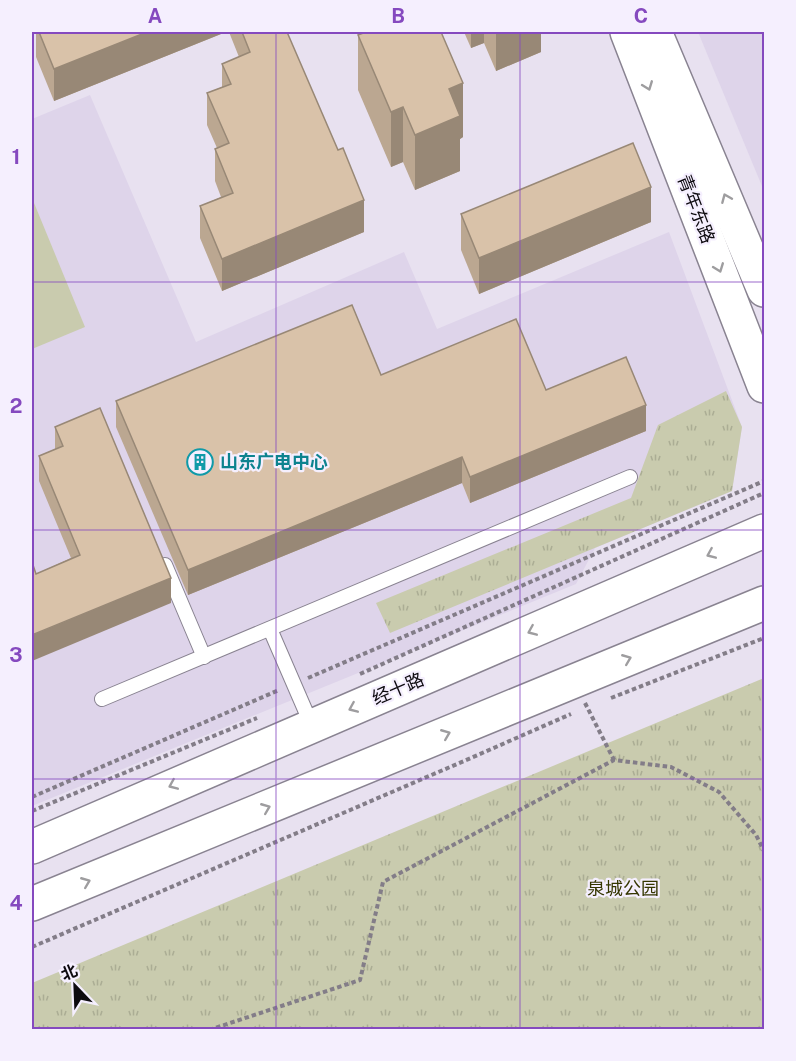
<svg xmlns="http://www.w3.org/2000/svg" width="796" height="1061" font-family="'Public Sans','Noto Sans SC',sans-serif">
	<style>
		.built { fill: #ded4ea }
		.grass { fill: url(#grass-tufts) }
		.pitch { fill: #c9cbae }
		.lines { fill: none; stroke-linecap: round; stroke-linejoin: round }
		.lane-casing { stroke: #898391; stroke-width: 16 }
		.secondary-casing { stroke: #898391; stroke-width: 36 }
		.highway-casing { stroke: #898391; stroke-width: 36 }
		.path { stroke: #837d88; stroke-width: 4; stroke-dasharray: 4.5 3; stroke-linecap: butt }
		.lane { stroke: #fff; stroke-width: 14 }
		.secondary { stroke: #fff; stroke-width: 33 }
		.highway { stroke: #fff; stroke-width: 33 }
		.wall { fill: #bba791 }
		.shaded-wall { fill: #988876 }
		.building { fill: #d9c2a9; stroke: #988876; stroke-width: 1.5 }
		.oneway { stroke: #9e9d9f }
		.grid { fill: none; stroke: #8549bf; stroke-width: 1.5; stroke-opacity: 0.55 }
		.labels { text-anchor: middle; stroke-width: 4.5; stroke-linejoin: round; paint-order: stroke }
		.street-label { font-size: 18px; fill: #0d0a0f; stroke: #f5effe }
		.culture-label { font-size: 18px; font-weight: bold; fill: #0d838f; stroke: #f5effe; text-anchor: start }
		.park-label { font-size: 18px; fill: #353600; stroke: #f5effe }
		.neatline { fill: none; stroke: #8549bf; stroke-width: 2 }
		.grid-label { font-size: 20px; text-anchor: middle; font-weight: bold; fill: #8549bf }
	</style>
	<defs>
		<pattern id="grass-tufts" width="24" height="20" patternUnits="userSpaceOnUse" patternTransform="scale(1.5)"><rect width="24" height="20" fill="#c9cbae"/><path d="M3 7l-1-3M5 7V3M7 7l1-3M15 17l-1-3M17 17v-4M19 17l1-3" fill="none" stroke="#abad94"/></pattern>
	</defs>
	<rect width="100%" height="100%" fill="#e8e1f0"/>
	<!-- built -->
	<g class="built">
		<path d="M698,32H764V191Z"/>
		<path d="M90,95L196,342L404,252L437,329L669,232L742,427L732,491L595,548L576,584L32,806V119Z"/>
	</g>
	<!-- grass -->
	<g class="grass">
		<path d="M726,391L742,427L732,491L390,633L376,603L631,498L658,425Z"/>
		<path d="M764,678V1029H32V983Z"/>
	</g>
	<!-- pitch -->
	<path class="pitch" d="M32,198L85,327L32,349Z"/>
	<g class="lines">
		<!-- lane casing -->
		<g class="lane-casing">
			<g id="lane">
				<path d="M165,565L204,657"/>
				<path d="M270,629L312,726"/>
				<path d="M102,699L630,477"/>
			</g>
		</g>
		<!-- secondary casing -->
		<g class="secondary-casing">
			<g id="secondary">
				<path d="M627,32L764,386"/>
				<path d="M655,32L764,290"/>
			</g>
		</g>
		<!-- highway casing -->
		<g class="highway-casing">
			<g id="highway">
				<path d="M32,847L764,531"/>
				<path d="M32,904L764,603"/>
			</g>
		</g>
		<!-- path -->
		<g class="path">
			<path d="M360,674L764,493"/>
			<path d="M308,678L764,481"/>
			<path d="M611,698L764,638"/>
			<path d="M585,703L614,760"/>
			<path d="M32,797L279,690"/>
			<path d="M32,811L257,718"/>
			<path d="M32,947L464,761L571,714"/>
			<path d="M209,1030L360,980L383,882L614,760L671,767L719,792L756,835L764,851"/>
		</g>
		<!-- lane -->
		<use href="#lane" class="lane"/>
		<!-- secondary -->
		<use href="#secondary" class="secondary"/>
		<!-- highway -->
		<use href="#highway" class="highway"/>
	</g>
	<!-- wall -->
	<g class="wall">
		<path d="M36,32H226L54,101L36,57Z"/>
		<path d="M229,32H287L364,232L222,291L200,238V206L221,197L215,181V149L217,148L207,125V93L222,87V64L239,57Z"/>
		<path d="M464,32H541V52L496,71L484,43L471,48Z"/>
		<path d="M358,35L463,137L460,139V171L415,190L403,162L391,167L358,90Z"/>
		<path d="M461,214L651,222L479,294L461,250Z"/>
		<path d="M546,390L646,431L470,503L462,483L188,595L116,427V401Z"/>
		<path d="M55,427L171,603L36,574L71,558L39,481V456L55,449Z"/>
	</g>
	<!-- shaded-wall -->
	<g class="shaded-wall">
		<path d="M147,32H226L54,101V69Z"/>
		<path d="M471,32H484V43L471,48Z"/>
		<path d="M496,32H541V52L496,71Z"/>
		<path d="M463,83V137L460,139V171L415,190V135L449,89Z"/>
		<path d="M403,107V162L391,167V112Z"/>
		<path d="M651,187V222L479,294V258Z"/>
		<path d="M364,200V232L222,291V259Z"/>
		<path d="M646,405V431L470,503V477Z"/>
		<path d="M462,457V483L188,595V570Z"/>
		<path d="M171,578V603L32,661V635Z"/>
	</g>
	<!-- building -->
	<g class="building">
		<path d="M39,32H147L54,69Z"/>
		<path d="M242,32H287L338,150L343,148L364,200L222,259L200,206L233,193L215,149L229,143L207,93L231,84L222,64L250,52Z"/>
		<path d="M366,32H441L463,83L449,89L460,116L415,135L403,107L391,112L358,35Z"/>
		<path d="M633,143L651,187L479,258L461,214Z"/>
		<path d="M352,305L381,375L516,319L546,390L626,357L646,405L470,477L462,457L188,570L116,401Z"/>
		<path d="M100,408L171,578L32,635V562L36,574L80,555L39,456L63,446L55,427Z"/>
	</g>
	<!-- one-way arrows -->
	<defs><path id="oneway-chevron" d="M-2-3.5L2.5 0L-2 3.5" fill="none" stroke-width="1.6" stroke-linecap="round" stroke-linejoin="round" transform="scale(1.5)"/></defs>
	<g class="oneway">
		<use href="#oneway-chevron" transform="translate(648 86) rotate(69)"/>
		<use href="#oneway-chevron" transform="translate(726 198) rotate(-113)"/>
		<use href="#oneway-chevron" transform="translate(719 268) rotate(69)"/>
		<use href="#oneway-chevron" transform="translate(711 554) rotate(157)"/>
		<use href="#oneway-chevron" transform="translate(532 631) rotate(157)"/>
		<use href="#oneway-chevron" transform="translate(627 659) rotate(-22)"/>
		<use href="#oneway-chevron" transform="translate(353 708) rotate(157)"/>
		<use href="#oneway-chevron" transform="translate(446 734) rotate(-22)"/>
		<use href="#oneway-chevron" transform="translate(173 785) rotate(157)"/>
		<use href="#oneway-chevron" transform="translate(266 808) rotate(-22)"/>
		<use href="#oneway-chevron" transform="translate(86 882) rotate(-22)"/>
	</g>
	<!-- grid -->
	<path class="grid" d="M276,32V1030M520,32V1030M32,282H764M32,530H764M32,779H764"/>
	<!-- icons -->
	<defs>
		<g id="building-ring" transform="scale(1.35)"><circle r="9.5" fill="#f5effe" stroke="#0f9aa8" stroke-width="1.5"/><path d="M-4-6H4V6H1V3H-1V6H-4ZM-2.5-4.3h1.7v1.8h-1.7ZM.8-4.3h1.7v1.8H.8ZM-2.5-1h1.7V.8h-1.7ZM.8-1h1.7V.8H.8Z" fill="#0f9aa8"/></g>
	</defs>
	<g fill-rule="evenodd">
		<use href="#building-ring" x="200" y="462"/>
	</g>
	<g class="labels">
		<!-- street labels -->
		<g class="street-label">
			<text transform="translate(696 209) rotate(69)" y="6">青年东路</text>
			<text transform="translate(398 689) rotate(-23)" y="6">经十路</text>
		</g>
		<!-- culture labels -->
		<g class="culture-label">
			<text x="220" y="468">山东广电中心</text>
		</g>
		<!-- park labels -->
		<g class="park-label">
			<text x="623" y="895">泉城公园</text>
		</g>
	</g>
	<!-- border -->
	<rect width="796" height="1061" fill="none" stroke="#f5effe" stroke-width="66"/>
	<!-- north arrow -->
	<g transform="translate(75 986) rotate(337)" stroke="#f5effe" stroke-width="4.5" paint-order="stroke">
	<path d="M0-4.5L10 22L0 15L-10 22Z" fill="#0d0a0f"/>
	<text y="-9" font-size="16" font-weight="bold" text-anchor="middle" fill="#0d0a0f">北</text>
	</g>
	<rect x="33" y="33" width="730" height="995" class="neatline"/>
	<g class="grid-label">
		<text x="155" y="23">A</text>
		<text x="398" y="23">B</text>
		<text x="641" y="23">C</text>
		<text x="16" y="164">1</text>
		<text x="16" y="413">2</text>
		<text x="16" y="662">3</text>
		<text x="16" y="910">4</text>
	</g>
</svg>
